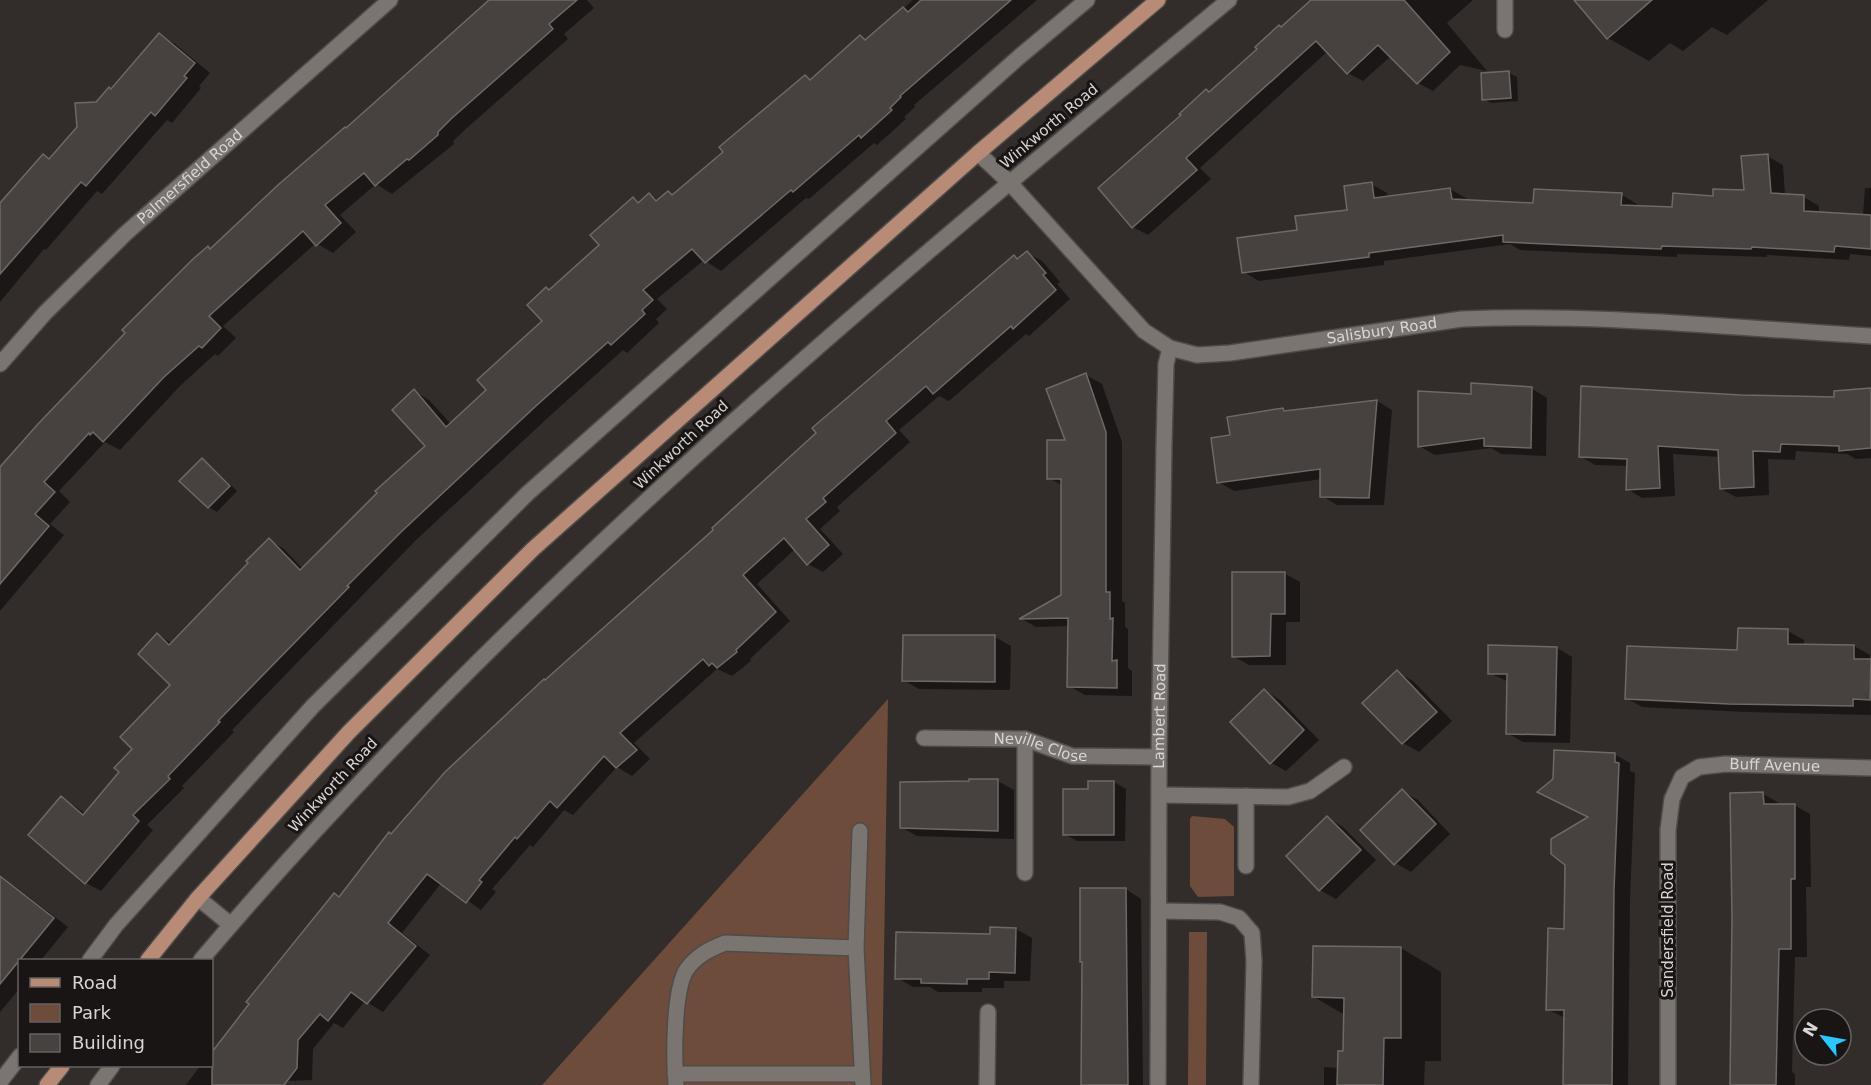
<svg xmlns="http://www.w3.org/2000/svg" width="1871" height="1085" font-family="'DejaVu Sans',sans-serif">
	<style>
		.green { fill: #6d4c3c }
		.shadow { fill: #0007 }
		.building { fill: #47423f; stroke: #6f6966; stroke-width: 1.5 }
		.lines { fill: none; stroke-linecap: round; stroke-linejoin: round }
		.lane-casing { stroke: #4e4b48; stroke-width: 18 }
		.street-casing { stroke: #4e4b48; stroke-width: 18 }
		.primary-casing { stroke: #4e4b48; stroke-width: 18 }
		.lane { stroke: #7b7572; stroke-width: 15 }
		.street { stroke: #7b7572; stroke-width: 15 }
		.primary { stroke: #b78b75; stroke-width: 15 }
		.labels { text-anchor: middle; stroke-width: 6; stroke-linejoin: round; paint-order: stroke }
		.street-label { font-size: 15px; fill: #d8d5d3; stroke: #181514 }
	</style>
	<rect width="100%" height="100%" fill="#322c2a"/>
	<!-- green -->
	<g class="green">
		<path d="M888,699L882,1085H542Z"/>
		<path d="M1192,816L1225,819L1234,827V896L1198,897L1190,886V819Z"/>
		<path d="M1189,932H1207L1206,1085H1188Z"/>
	</g>
	<!-- shadow -->
	<g class="shadow">
		<path d="M493,0H587L594,8L564,34L568,39L468,127L453,141L454,144L392,194L376,184L340,215L356,232L333,253L316,243L223,326L236,338L218,356L215,354L180,386L120,450L105,442L59,491L70,502L50,524L64,535L0,611V469L208,247L211,250L345,129Z"/>
		<path d="M913,0H1037L914,105L915,107L904,117L906,119L877,145L874,143L809,199L806,198L721,271L704,260L657,299L667,309L656,319L659,323L627,353L623,350L552,414L416,540L232,730L234,732L182,786L184,788L147,825L153,830L101,891L86,883L61,797L86,814L121,772L172,685L158,635L173,644L250,563L269,540L284,549L303,569L427,446L414,391L429,400L451,424L488,390L544,321L550,291L601,245L633,199L640,203L649,195L659,201L669,192L674,196L806,77L812,81L860,36L867,41Z"/>
		<path d="M1314,0H1473L1447,23L1487,71L1460,65L1433,91L1418,83L1391,56L1363,81L1348,73L1328,51L1200,168L1211,179L1148,235L1133,227L1210,93Z"/>
		<path d="M1576,0H1768L1727,35L1712,27L1683,51L1670,43L1649,61L1608,38Z"/>
		<path d="M160,35L175,44L210,73L199,86L201,88L172,123L167,120L102,194L97,191L46,250L44,249L0,302V205L50,160L97,103L112,90Z"/>
		<path d="M1509,73L1517,77L1518,101L1491,103L1484,99Z"/>
		<path d="M1767,156L1783,165L1785,196L1804,197L1819,206V213L1863,216L1865,188H1871V256L1850,254L1849,260L1767,255V257L1677,254V257L1520,250L1510,244L1384,261V265L1259,281L1244,272L1299,231L1349,211L1371,184L1387,193L1388,198L1450,189L1466,198V202L1534,205L1622,195L1637,204V207L1673,209L1714,197L1745,192Z"/>
		<path d="M1027,253L1042,261L1060,282L1057,284L1070,299L1029,336L1026,334L949,401L939,396L899,430L910,442L837,507L840,511L820,529L843,554L823,572L808,564L795,549L757,584L790,621L750,659L751,661L732,676L717,669L634,743L650,759L632,776L617,767L573,815L564,810L533,847L530,845L492,889L496,892L481,910L442,882L402,933L430,955L383,1012L365,1001L343,1028L334,1023L313,1049L312,1080L287,1081L285,1085H186L200,1066H212V1053L391,835L715,530L1014,257L1019,260Z"/>
		<path d="M1086,375L1102,384L1122,442V601L1125,603V627L1128,629V668L1132,671V696L1085,695L1069,686V626L1036,627L1022,619L1063,596V486L1049,478L1068,442Z"/>
		<path d="M1531,388L1547,398L1546,456L1501,454L1491,448L1435,455L1419,446L1472,395Z"/>
		<path d="M1871,391V458L1856,459L1847,454L1796,451L1795,460L1768,459L1769,495L1736,497L1721,489L1720,457L1673,454L1675,496L1642,498L1627,489L1628,466L1595,465L1580,456L1741,396L1836,399Z"/>
		<path d="M1377,401L1392,410L1384,505H1337L1322,496V479L1234,491L1219,482L1231,436L1283,410L1287,412Z"/>
		<path d="M202,459L209,464L237,491L217,512L209,507L181,481Z"/>
		<path d="M1284,573L1300,582V622H1286V665H1249L1233,656Z"/>
		<path d="M1740,629L1788,631L1804,640V645L1854,646L1870,655L1871,715L1746,712L1642,707L1626,698L1739,651Z"/>
		<path d="M995,637L1011,646L1010,690L919,689L903,680Z"/>
		<path d="M1557,648L1572,657L1570,743L1523,742L1507,733L1509,682L1489,673Z"/>
		<path d="M1397,672L1413,681L1452,721L1419,752L1403,743L1364,703Z"/>
		<path d="M1264,690L1280,700L1319,740L1286,771L1270,762Z"/>
		<path d="M1614,754L1630,763V771L1635,773L1630,900L1628,1085H1565V1018L1547,1009L1590,818Z"/>
		<path d="M998,781L1014,790V839L917,836L901,827Z"/>
		<path d="M1114,782L1126,789L1125,841H1077L1064,834L1089,790Z"/>
		<path d="M1402,791L1418,800L1450,834L1411,872L1395,863Z"/>
		<path d="M1763,794L1779,803V805H1794L1810,814L1811,887H1806L1807,957H1795L1792,1072L1795,1074V1085H1732Z"/>
		<path d="M1328,818L1343,827L1376,860L1336,899L1320,890Z"/>
		<path d="M0,875L68,927L41,960H20V988L0,1012Z"/>
		<path d="M1126,889L1141,899L1143,1085H1083L1081,890Z"/>
		<path d="M1016,929L1032,938L1030,981H1004V988H982V992H938L930,987H913L897,978L991,935Z"/>
		<path d="M1401,948L1441,972V1061H1425L1424,1085H1324V1067L1339,1068L1345,1052V1015L1314,997Z"/>
	</g>
	<!-- building -->
	<g class="building">
		<path d="M489,0H577L549,24L553,29L452,118L438,132V135L409,160L407,159L375,186L364,173L325,205L341,223L316,246L303,231L209,316L221,328L202,348L199,346L164,377L103,442L93,432L90,435L89,433L44,482L55,492L35,514L49,526L0,584V467L38,424L125,333L122,330L193,259L208,246L210,249L278,185L345,127L346,128Z"/>
		<path d="M921,0H1011L900,96L901,97L890,108L892,110L861,138L859,135L793,192L791,190L705,263L692,249L643,290L653,300L642,310L645,314L611,345L608,342L537,405L401,532L347,586L349,587L218,721L220,722L168,776L170,779L133,815L139,821L85,884L28,835L61,796L83,815L119,772L114,768L132,749L120,737L170,685L138,654L157,633L169,645L248,563L246,561L269,538L300,570L377,493L375,491L425,446L392,410L414,389L446,427L486,390L477,380L542,321L527,305L546,287L549,290L599,245L590,235L633,197L638,203L649,193L656,201L668,191L672,195L723,152L719,147L805,75L810,80L860,35L865,40L903,7L908,12Z"/>
		<path d="M1311,0H1404L1450,52L1417,84L1378,45L1347,74L1316,41L1186,158L1197,170L1132,228L1098,188L1181,115L1179,114L1206,89L1209,92L1257,49L1255,47L1279,25L1281,27Z"/>
		<path d="M1574,0H1652L1607,39Z"/>
		<path d="M159,33L195,63L184,76L187,78L155,116L151,112L86,186L81,182L0,274V203L43,154L49,159L77,127L75,103L96,102L109,87L111,89Z"/>
		<path d="M1509,71L1511,98L1482,100L1481,73Z"/>
		<path d="M1768,154L1771,193L1804,195V211L1871,215V249L1835,246L1834,252L1752,247L1751,249L1662,246L1661,249L1567,245L1503,242V235L1369,253V257L1242,273L1237,238L1297,230L1295,216L1347,210L1344,186L1372,182L1374,198L1450,188L1452,199L1533,203L1534,189L1622,193L1621,205L1672,207L1673,193L1713,196V189L1744,190L1741,156Z"/>
		<path d="M1027,251L1046,273L1043,275L1056,290L1013,329L1011,326L933,394L926,386L886,421L896,433L823,498L826,502L806,519L829,545L807,565L784,538L743,575L776,612L736,650L737,652L717,668L712,663L709,666L703,659L620,733L637,750L616,768L604,756L557,808L550,801L517,839L515,837L479,880L482,882L466,903L427,874L388,923L416,946L367,1004L351,992L328,1021L320,1014L298,1040L297,1068L284,1085H212V1052L249,1004L246,1002L334,893L339,897L389,832L391,834L445,772L544,679L545,680L713,530L712,528L816,433L812,428L1014,255L1017,259Z"/>
		<path d="M1086,373L1106,432V592H1110V619L1113,618L1112,661L1117,660V688L1067,687L1068,618L1019,619L1061,595V479H1047V440H1065L1046,389Z"/>
		<path d="M1471,383L1532,387L1531,448L1484,446V438L1418,447V391L1471,394Z"/>
		<path d="M1581,386L1741,395L1834,397V391L1871,388V448L1839,451V446L1781,444L1780,452L1753,451L1754,487L1720,489L1718,450L1658,446L1660,488L1626,490L1627,459L1579,457Z"/>
		<path d="M1377,400L1369,498L1320,497V469L1217,483L1211,438L1230,435L1227,417L1283,408L1284,411Z"/>
		<path d="M202,458L230,486L208,508L179,481Z"/>
		<path d="M1232,572H1285V614H1271L1270,656L1232,657Z"/>
		<path d="M1738,628L1788,629V644L1854,645V659H1871L1870,700L1853,699V706L1729,704L1625,699L1627,646L1737,650Z"/>
		<path d="M903,635H995V682L902,681Z"/>
		<path d="M1488,645L1557,647L1555,735L1506,734L1507,674H1488Z"/>
		<path d="M1397,670L1437,712L1402,744L1362,703Z"/>
		<path d="M1264,689L1304,730L1270,764L1230,722Z"/>
		<path d="M1554,750L1615,753V762L1619,763L1614,890L1612,1085H1563L1564,1010H1546L1548,928L1564,929L1565,865L1551,854V839L1588,817L1537,792L1553,779Z"/>
		<path d="M969,779H998V831L900,828V782L969,781Z"/>
		<path d="M1088,781H1114V835H1063V789H1088Z"/>
		<path d="M1402,789L1436,824L1394,865L1360,830Z"/>
		<path d="M1763,792L1764,804H1795V879H1791V949H1779L1776,1085H1730L1732,918L1730,793Z"/>
		<path d="M1327,816L1361,850L1319,891L1286,856Z"/>
		<path d="M0,876L54,918L0,984Z"/>
		<path d="M1080,888H1126L1128,1085H1081L1082,962H1080Z"/>
		<path d="M990,927L1016,928L1015,973L989,972V979H967V984L921,983V979H895L896,932L990,934Z"/>
		<path d="M1313,946L1401,947V1038H1384L1383,1085H1337L1338,1051H1343L1344,998L1312,997Z"/>
	</g>
	<g class="lines">
		<!-- lane casing -->
		<g class="lane-casing">
			<g id="lane">
				<path d="M1505,0V30"/>
				<path d="M1025,739V873"/>
				<path d="M860,831L856,948L863,1085"/>
				<path d="M198,898L231,925"/>
				<path d="M90,960L116,925L313,706L528,493L1019,57L1087,0"/>
				<path d="M201,960C505,601 868,299 1229,0"/>
				<path d="M675,1074H862"/>
				<path d="M0,1082L20,1056"/>
				<path d="M98,1085L112,1066"/>
				<path d="M676,1085C674,1059 673,989 687,969C697,955 710,949 725,943L856,948"/>
				<path d="M987,1085L988,1012"/>
			</g>
		</g>
		<!-- street casing -->
		<g class="street-casing">
			<g id="street">
				<path id="s1" d="M978,153L1009,182L1144,331L1170,348L1197,355L1230,353L1462,319C1598,313 1735,328 1871,336"/>
				<path id="s2" d="M0,364L45,313L125,234L390,0"/>
				<path id="s3" d="M924,738L1025,739L1072,756L1159,757"/>
				<path d="M1160,795L1288,797L1310,791L1344,767"/>
				<path d="M1246,866V796"/>
				<path d="M1159,911L1220,912L1239,918L1252,933L1254,961L1251,1085"/>
				<path id="s4" d="M1158,1085L1159,757L1164,445L1166,364L1170,348"/>
				<path id="s5" d="M1668,1085V830L1672,799L1682,777L1699,767L1726,764L1871,768"/>
			</g>
		</g>
		<!-- primary casing -->
		<g class="primary-casing">
			<g id="primary">
				<path d="M148,960L198,898L349,732L533,549L978,153L1158,0"/>
				<path d="M47,1085L62,1066"/>
			</g>
		</g>
		<!-- lane -->
		<use href="#lane" class="lane"/>
		<!-- street -->
		<use href="#street" class="street"/>
		<!-- primary -->
		<use href="#primary" class="primary"/>
	</g>
	<g class="labels">
		<!-- street labels -->
		<g class="street-label">
			<text transform="translate(1049 126) rotate(-40)" y="5">Winkworth Road</text>
			<text dy="5" stroke="none"><textPath href="#s2" startOffset="267">Palmersfield Road</textPath></text>
			<text dy="5" stroke="none"><textPath href="#s1" startOffset="489">Salisbury Road</textPath></text>
			<text transform="translate(681 445) rotate(-43)" y="5">Winkworth Road</text>
			<text dy="5" stroke="none"><textPath href="#s4" startOffset="369">Lambert Road</textPath></text>
			<text dy="5" stroke="none"><textPath href="#s3" startOffset="118">Neville Close</textPath></text>
			<text dy="5" stroke="none"><textPath href="#s5" startOffset="406">Buff Avenue</textPath></text>
			<text transform="translate(333 785) rotate(-47)" y="5">Winkworth Road</text>
			<text transform="translate(1668 930) rotate(-90)" y="5">Sandersfield Road</text>
		</g>
	</g>
	<!-- legend -->
	<rect x="18" y="959" width="195" height="108" fill="#181514" stroke="#656260" stroke-width="1.5"/>
	<rect x="30" y="978" width="30" height="9" fill="#b78b75" stroke="#656260" stroke-width="1.5"/>
	<text x="72" y="989" font-size="18" fill="#d8d5d3">Road</text>
	<rect x="30" y="1004" width="30" height="18" fill="#6d4c3c" stroke="#656260" stroke-width="1.5"/>
	<text x="72" y="1019" font-size="18" fill="#d8d5d3">Park</text>
	<rect x="30" y="1034" width="30" height="18" fill="#47423f" stroke="#656260" stroke-width="1.5"/>
	<text x="72" y="1049" font-size="18" fill="#d8d5d3">Building</text>
	<!-- north arrow -->
	<g transform="translate(1823 1037) rotate(301)"><circle r="28" fill="#181514" stroke="#656260" stroke-width="1.5"/>
	<path d="M0-4.5L10 22L0 15L-10 22Z" fill="#26c9fe"/>
	<text y="-9" font-size="16" font-weight="bold" text-anchor="middle" fill="#d8d5d3">N</text>
	</g>
</svg>
